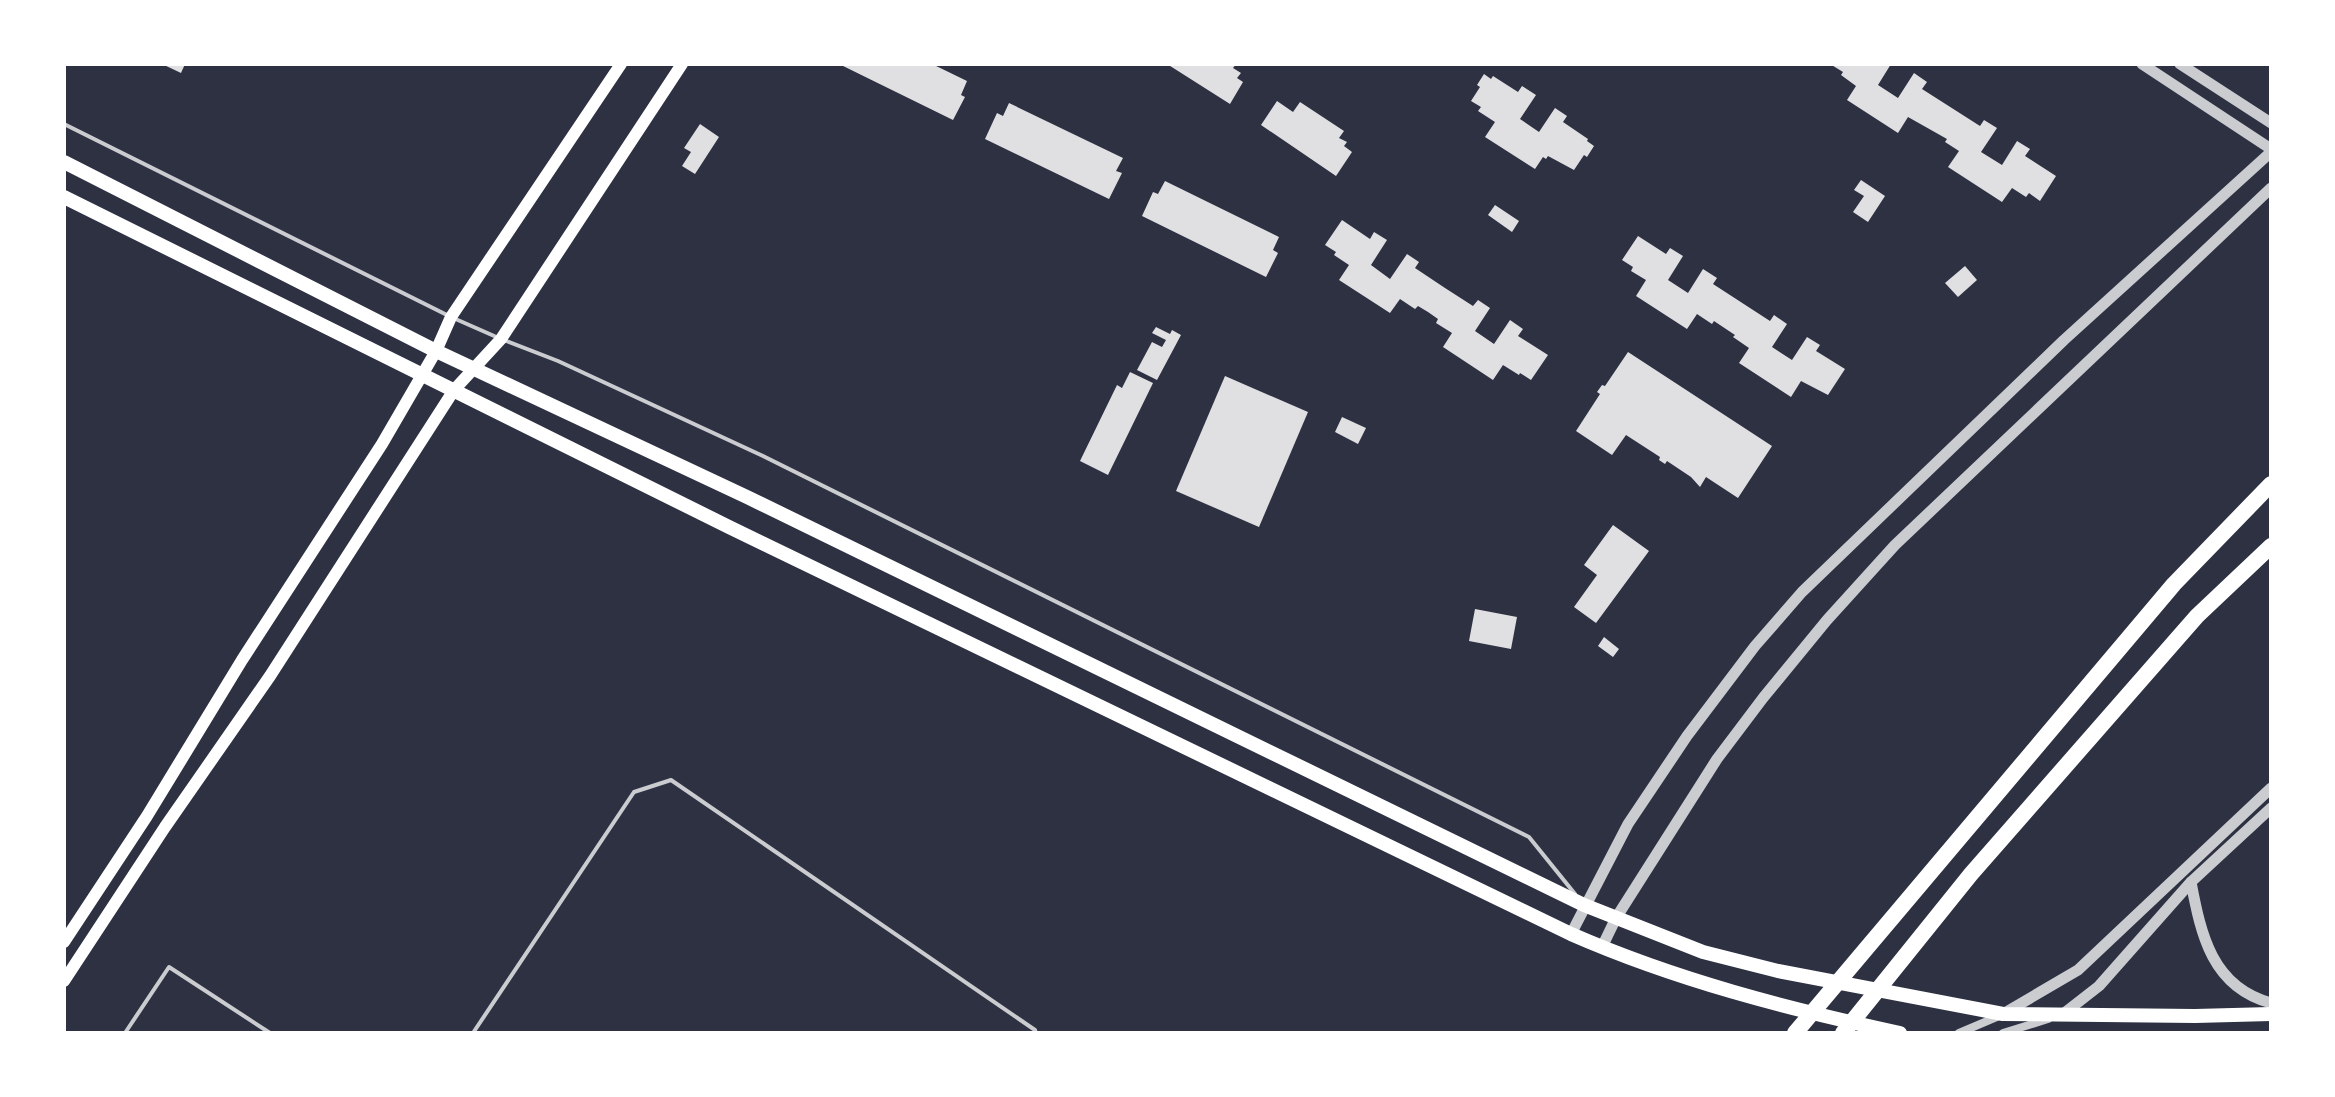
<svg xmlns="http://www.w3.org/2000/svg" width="2335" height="1097" font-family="Commissioner,sans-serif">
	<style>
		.building { fill: #e0e0e3 }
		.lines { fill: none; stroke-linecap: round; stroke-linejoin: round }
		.service { stroke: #caccd0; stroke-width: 4 }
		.minor { stroke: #caccd0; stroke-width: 8 }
		.tertiary { stroke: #caccd0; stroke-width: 11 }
		.secondary { stroke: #fff; stroke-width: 12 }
		.primary { stroke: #fff; stroke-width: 14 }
		.motorway { stroke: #fff; stroke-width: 16 }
	</style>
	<rect width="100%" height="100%" fill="#2d3142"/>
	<!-- building -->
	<g class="building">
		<path d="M162,64H185L181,73Z"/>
		<path d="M839,64H932L967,81L961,95L965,97L953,120Z"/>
		<path d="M1167,64H1236L1233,68L1241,73L1237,78L1243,82L1230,104Z"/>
		<path d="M1830,64H1891L1878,85L1898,98L1914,73L1927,82L1922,89L1980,126L1984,120L1997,128L1981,152L2002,165L2017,141L2030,149L2025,156L2056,176L2040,201L2029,193L2026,197L2012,188L2002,202L1948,167L1959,151L1945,142L1947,139L1908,117L1898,133L1847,100L1856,86L1841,75L1843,72Z"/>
		<path d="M1484,74L1491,79L1493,76L1518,92L1522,86L1536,95L1520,119L1539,132L1555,108L1567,116L1563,122L1588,139L1587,141L1594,146L1587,157L1584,155L1574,170L1548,156L1546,159L1543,157L1535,169L1485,137L1495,122L1478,111L1481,107L1471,101L1480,87L1477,85Z"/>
		<path d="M1277,101L1293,112L1300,102L1344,131L1339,138L1347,142L1344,146L1352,152L1336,176L1261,125Z"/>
		<path d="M1009,103L1123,158L1116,171L1122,173L1109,199L985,139L997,113L1003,116Z"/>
		<path d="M700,124L719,137L695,174L682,166L691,152L684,148Z"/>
		<path d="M1861,180L1885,196L1868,222L1853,212L1864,196L1854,190Z"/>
		<path d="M1165,181L1279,237L1273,250L1278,253L1266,277L1142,216L1153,192L1158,194Z"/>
		<path d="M1495,205L1519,221L1512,232L1488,215Z"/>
		<path d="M1342,220L1370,239L1374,232L1387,240L1371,265L1390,279L1407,254L1419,262L1415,268L1445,288L1473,306L1478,300L1490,308L1475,331L1494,344L1510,320L1523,329L1518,336L1548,355L1531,380L1520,373L1519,375L1503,365L1493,380L1443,347L1452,333L1436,323L1438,319L1428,312L1418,306L1415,309L1400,299L1390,313L1339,280L1349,265L1334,255L1336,252L1325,245Z"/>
		<path d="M1638,236L1666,254L1670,248L1683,256L1668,280L1688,293L1703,269L1717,278L1713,284L1770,321L1774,315L1787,324L1772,347L1792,360L1807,337L1820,345L1816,351L1845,369L1828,395L1801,381L1791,397L1739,363L1749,348L1733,337L1735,335L1714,321L1712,324L1697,314L1687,329L1636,296L1646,280L1631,271L1633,267L1622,260Z"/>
		<path d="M1965,266L1977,280L1958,297L1945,283Z"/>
		<path d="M1156,327L1170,334L1172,330L1181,335L1157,380L1137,370L1152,342L1162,347L1166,340L1152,333Z"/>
		<path d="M1628,352L1772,446L1738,498L1706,477L1700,487L1691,477L1667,461L1665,464L1659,460L1660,457L1626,435L1612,455L1576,431L1600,394L1597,392L1602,385L1605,386Z"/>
		<path d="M1130,372L1153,383L1108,475L1080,461L1117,385L1122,388Z"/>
		<path d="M1225,376L1308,412L1259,527L1176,491Z"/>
		<path d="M1342,417L1366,428L1358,444L1335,432Z"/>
		<path d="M1613,525L1649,551L1596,623L1574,607L1597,575L1584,565Z"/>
		<path d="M1475,609L1517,617L1511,649L1469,641Z"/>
		<path d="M1604,637L1619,649L1613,657L1598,646Z"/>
	</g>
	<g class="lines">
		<!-- service -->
		<g class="service">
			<path d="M64,124L451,317L501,339L558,361L763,456L1529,837L1575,894"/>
			<path d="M125,1033L169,967L270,1033"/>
			<path d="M473,1033L634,792L671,780L1035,1030L1036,1033"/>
		</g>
		<!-- minor -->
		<g class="minor">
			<path d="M1959,1033L1999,1016"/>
			<path d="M2003,1033L2048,1019"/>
		</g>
		<!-- tertiary -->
		<g class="tertiary">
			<path d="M2142,64L2271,149"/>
			<path d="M2180,64L2271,123"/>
			<path d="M2191,882C2201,935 2212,987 2271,1003"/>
			<path d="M1571,934L1628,824L1687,736L1755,646L1802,592L2064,340L2271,152"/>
			<path d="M1602,947L1616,918L1717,759L1763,698L1827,620L1895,545L2271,188"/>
			<path d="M2003,1014L2078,970L2271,788"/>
			<path d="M2063,1014L2099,986L2191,882L2271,808"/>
		</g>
		<!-- secondary -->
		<g class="secondary">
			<path d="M64,942L147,816L242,660L382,444L436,351L451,317L621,64"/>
			<path d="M64,981L165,827L270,676L454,390L501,339L682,64"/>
		</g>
		<!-- primary -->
		<g class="primary">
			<path d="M64,162L436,351L747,497L1584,905L1703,952L1778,971L2003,1014L2195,1016L2271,1014"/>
			<path d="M64,197L729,527L1571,934C1676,980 1788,1009 1900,1033"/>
		</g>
		<!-- motorway -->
		<g class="motorway">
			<path d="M1795,1033L2174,584L2271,484"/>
			<path d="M1843,1033L1971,874L2197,616L2271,546"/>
		</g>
	</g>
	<!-- border -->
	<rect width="2335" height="1097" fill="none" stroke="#ffffff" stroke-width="132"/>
</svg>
